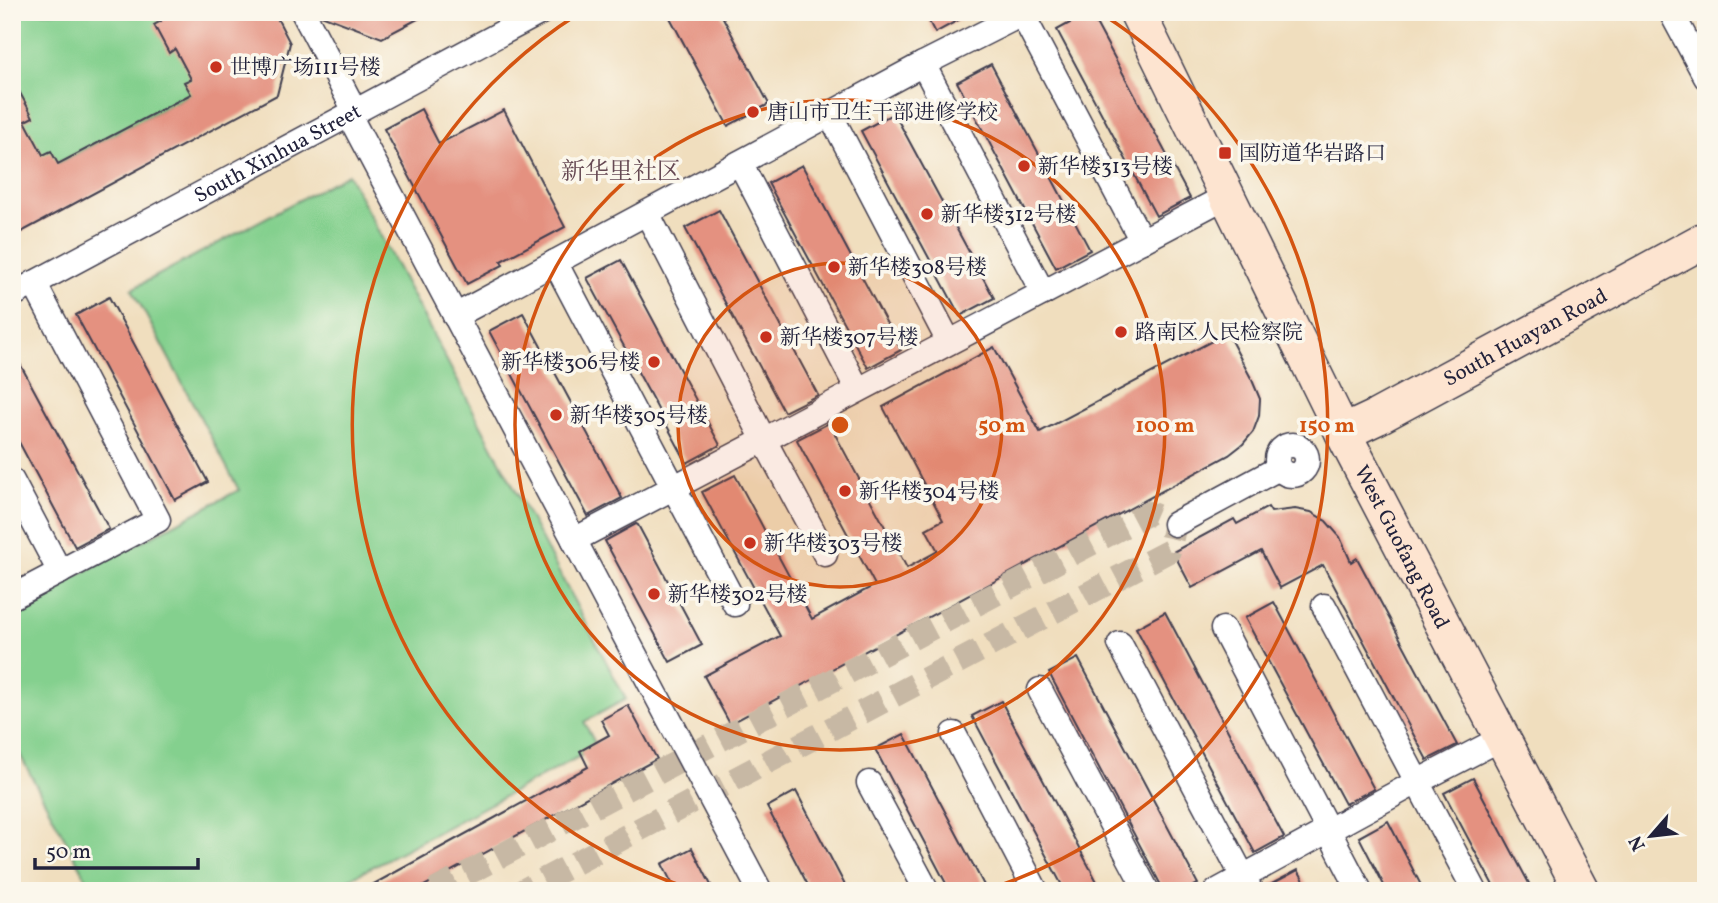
<svg xmlns="http://www.w3.org/2000/svg" width="1718" height="903" font-family="Vollkorn,'Noto Serif SC',serif">
	<style>
		.green { fill: #84d08e; stroke: #537964; stroke-width: 2 }
		.building { fill: #e49180 }
		.lines { fill: none; stroke-linecap: round; stroke-linejoin: round }
		.street-tunnel { stroke: #c7b8a4; stroke-width: 24; stroke-dasharray: 24 12; stroke-linecap: butt }
		.street-casing { stroke: #413e4f; stroke-width: 27 }
		.secondary-casing { stroke: #413e4f; stroke-width: 38 }
		.street { stroke: #fff; stroke-width: 24 }
		.secondary { stroke: #fde4d0; stroke-width: 35 }
		.ring { fill: none; stroke: #d45411; stroke-width: 3.5 }
		.poi-dot { fill: #c8321e; stroke: #fbf7ec; stroke-width: 2.5 }
		.labels { text-anchor: middle; stroke-width: 7; stroke-linejoin: round; paint-order: stroke }
		.poi-label { font-size: 21px; fill: #22223b; stroke: #fbf7ec; text-anchor: start }
		.street-label { font-size: 21px; fill: #22223b; stroke: #fbf7ec }
		.quarter-label { font-size: 24px; fill: #664953; stroke: #fbf7ec }
		.centre { fill: #d45411; stroke: #fbf7ec; stroke-width: 3.5 }
		.ring-label { font-size: 21px; text-anchor: middle; font-weight: bold; fill: #d45411; stroke: #fbf7ec; stroke-width: 7; stroke-linejoin: round; paint-order: stroke }
	</style>
	<rect width="100%" height="100%" fill="#fbf7ec"/>
	<filter id="ink" filterUnits="userSpaceOnUse"><feTurbulence type="fractalNoise" baseFrequency=".0143" numOctaves="2"/><feDisplacementMap in="SourceGraphic" scale="14" xChannelSelector="R" yChannelSelector="G"/><feConvolveMatrix kernelMatrix="1 2 1 2 8 2 1 2 1" color-interpolation-filters="sRGB"/></filter>
	<filter id="wash" filterUnits="userSpaceOnUse"><feTurbulence type="fractalNoise" baseFrequency=".00686" numOctaves="4" result="noise"/><feDisplacementMap in="SourceGraphic" scale="28" xChannelSelector="R" yChannelSelector="G"/><feGaussianBlur stdDeviation="1.57" result="paint"/><feColorMatrix in="noise" values="0 0 0 0 0 0 0 0 0 0 0 0 0 0 0 0 0 1.4 0 .05"/><feComposite in="paint" operator="in"/></filter>
	<g filter="url(#wash)">
		<rect width="100%" height="100%" fill="#f0debe"/>
		<!-- green -->
		<g class="green">
			<path d="M12,12H216L244,66L36,175L12,130Z"/>
			<path d="M348,174L626,699L584,722L597,747L327,891H93L12,740V610L239,490L132,289Z"/>
		</g>
		<g id="blocks">
			<!-- building -->
			<g class="building">
				<path d="M156,12H274L290,43L277,95L12,237V78L33,117L25,121L43,155L51,151L58,164L191,94L184,82L191,79L175,49L169,53L154,25L161,21Z"/>
				<path d="M320,12H431L382,38L321,15Z"/>
				<path d="M667,12H720L769,104L728,126Z"/>
				<path d="M924,12H973L935,33Z"/>
				<path d="M1090,12L1190,198L1156,216L1057,30Z"/>
				<path d="M991,64L1090,250L1056,268L957,82Z"/>
				<path d="M421,109L439,144L504,110L565,227L501,261L503,265L467,284L384,129Z"/>
				<path d="M894,113L994,298L960,316L861,131Z"/>
				<path d="M802,165L901,350L868,368L768,183Z"/>
				<path d="M719,210L818,395L784,412L685,228Z"/>
				<path d="M621,260L720,445L687,463L587,278Z"/>
				<path d="M109,297L208,482L175,500L76,315Z"/>
				<path d="M523,313L622,498L588,516L489,331Z"/>
				<path d="M1227,333L1252,380L1260,399L1259,416L1253,432L1243,444L1229,455L730,724L704,676L780,636L702,492L735,475L812,619L875,585L797,440L798,439L829,423L907,568L938,551L926,529L943,520L883,407L994,347L1040,432Z"/>
				<path d="M12,349L109,529L75,547L12,429Z"/>
				<path d="M1268,507L1271,512L1295,509L1311,512L1326,521L1340,537L1351,562L1357,558L1457,745L1427,760L1323,565L1280,588L1261,551L1192,588L1173,552L1234,519L1237,524Z"/>
				<path d="M636,524L638,525L702,645L670,662L605,541Z"/>
				<path d="M1274,602L1374,789L1345,804L1245,618Z"/>
				<path d="M1165,612L1284,837L1255,853L1136,628Z"/>
				<path d="M1078,658L1198,884L1184,891H1164L1049,673Z"/>
				<path d="M1001,701L1102,891H1065L972,716Z"/>
				<path d="M628,705L657,759L415,891H361L588,767L580,751L609,735L601,720Z"/>
				<path d="M904,734L987,891H950L875,749Z"/>
				<path d="M1473,778L1533,891H1496L1444,793Z"/>
				<path d="M796,791L848,891H811L767,807Z"/>
				<path d="M1388,821L1424,891H1387L1359,837Z"/>
				<path d="M692,848L714,891H676L662,864Z"/>
				<path d="M1298,870L1310,891H1265L1264,888Z"/>
			</g>
		</g>
	</g>
	<g filter="url(#ink)">
		<use href="#blocks" fill-opacity="0" stroke="#413e4f" stroke-width="2"/>
		<g class="lines">
			<!-- street-tunnel -->
			<path class="street-tunnel" d="M434,891L1149,513L1175,524L1169,551L522,891"/>
			<!-- street casing -->
			<g class="street-casing">
				<g id="street">
					<path d="M303,12L355,111"/>
					<path d="M1021,12L1142,241"/>
					<path d="M1671,12L1706,77"/>
					<path d="M923,64L1043,293"/>
					<path d="M830,114L949,342"/>
					<path d="M349,115L760,891"/>
					<path d="M740,163L858,390"/>
					<path d="M647,213L764,440L825,554"/>
					<path d="M555,262L735,604"/>
					<path id="s1" d="M12,295L541,12"/>
					<path d="M455,316L923,64L1026,12"/>
					<circle cx="1292" cy="460" r="15"/>
					<path d="M12,481L60,572"/>
					<path d="M1175,524L1279,468"/>
					<path d="M574,540L1227,196"/>
					<path d="M12,597L158,520L34,283"/>
					<path d="M1324,606L1475,891"/>
					<path d="M1223,629L1360,891"/>
					<path d="M1120,644L1250,890"/>
					<path d="M1040,690L1147,891"/>
					<path d="M954,734L1036,891"/>
					<path d="M869,783L927,891"/>
					<path d="M1217,891L1417,782L1502,738"/>
				</g>
			</g>
			<!-- secondary casing -->
			<g class="secondary-casing">
				<g id="secondary">
					<path id="s2" d="M1137,12L1343,433L1582,891"/>
					<path id="s3" d="M1343,433L1377,417L1706,239"/>
				</g>
			</g>
			<!-- street -->
			<use href="#street" class="street"/>
			<!-- secondary -->
			<use href="#secondary" class="secondary"/>
		</g>
	</g>
	<!-- distance rings -->
	<circle cx="840" cy="425" r="162" fill="#d45411" fill-opacity=".12"/>
	<g class="ring">
		<circle cx="840" cy="425" r="162"/>
		<circle cx="840" cy="425" r="325"/>
		<path d="M698 891A487 487 0 0 1 578 14M1102 14A487 487 0 0 1 982 891"/>
	</g>
	<!-- markers -->
	<g class="poi-dot">
		<circle cx="216" cy="67" r="7"/>
		<circle cx="753" cy="112" r="7"/>
		<rect x="1218" y="146" width="14" height="14" rx="3.5"/>
		<circle cx="1024" cy="166" r="7"/>
		<circle cx="927" cy="214" r="7"/>
		<circle cx="834" cy="267" r="7"/>
		<circle cx="1121" cy="332" r="7"/>
		<circle cx="766" cy="337" r="7"/>
		<circle cx="654" cy="362" r="7"/>
		<circle cx="556" cy="415" r="7"/>
		<circle cx="845" cy="491" r="7"/>
		<circle cx="750" cy="543" r="7"/>
		<circle cx="654" cy="594" r="7"/>
	</g>
	<g class="labels">
		<!-- poi labels -->
		<g class="poi-label">
			<text x="230" y="74">世博广场111号楼</text>
			<text x="767" y="119">唐山市卫生干部进修学校</text>
			<text x="1239" y="160">国防道华岩路口</text>
			<text x="1038" y="173">新华楼313号楼</text>
			<text x="941" y="221">新华楼312号楼</text>
			<text x="848" y="274">新华楼308号楼</text>
			<text x="1135" y="339">路南区人民检察院</text>
			<text x="780" y="344">新华楼307号楼</text>
			<text x="640" y="369" text-anchor="end">新华楼306号楼</text>
			<text x="570" y="422">新华楼305号楼</text>
			<text x="859" y="498">新华楼304号楼</text>
			<text x="764" y="550">新华楼303号楼</text>
			<text x="668" y="601">新华楼302号楼</text>
		</g>
		<!-- street labels -->
		<g class="street-label">
			<text dy="7" stroke="none"><textPath href="#s1" startOffset="301">South Xinhua Street</textPath></text>
			<text dy="7" stroke="none"><textPath href="#s3" startOffset="206">South Huayan Road</textPath></text>
			<text dy="7" stroke="none"><textPath href="#s2" startOffset="597">West Guofang Road</textPath></text>
		</g>
		<!-- quarter labels -->
		<g class="quarter-label">
			<text x="621" y="179">新华里社区</text>
		</g>
	</g>
	<circle cx="840" cy="425" r="10" class="centre"/>
	<g class="ring-label">
		<text x="1002" y="432">50 m</text>
		<text x="1165" y="432">100 m</text>
		<text x="1327" y="432">150 m</text>
	</g>
	<!-- margin -->
	<rect width="1718" height="903" fill="none" stroke="#fbf7ec" stroke-width="42"/>
	<!-- north arrow -->
	<g transform="translate(1651 836) rotate(242)" stroke="#fbf7ec" stroke-width="5" paint-order="stroke">
	<path d="M0-5L12 26L0 18L-12 26Z" fill="#22223b"/>
	<text y="-10" font-size="19" font-weight="bold" text-anchor="middle" fill="#22223b">N</text>
	</g>
	<!-- scale -->
	<path d="M35 858v10h163v-10" fill="none" stroke="#22223b" stroke-width="3.5"/>
	<text x="46" y="858" font-size="21" fill="#22223b" stroke="#fbf7ec" stroke-width="5" paint-order="stroke">50 m</text>
</svg>
